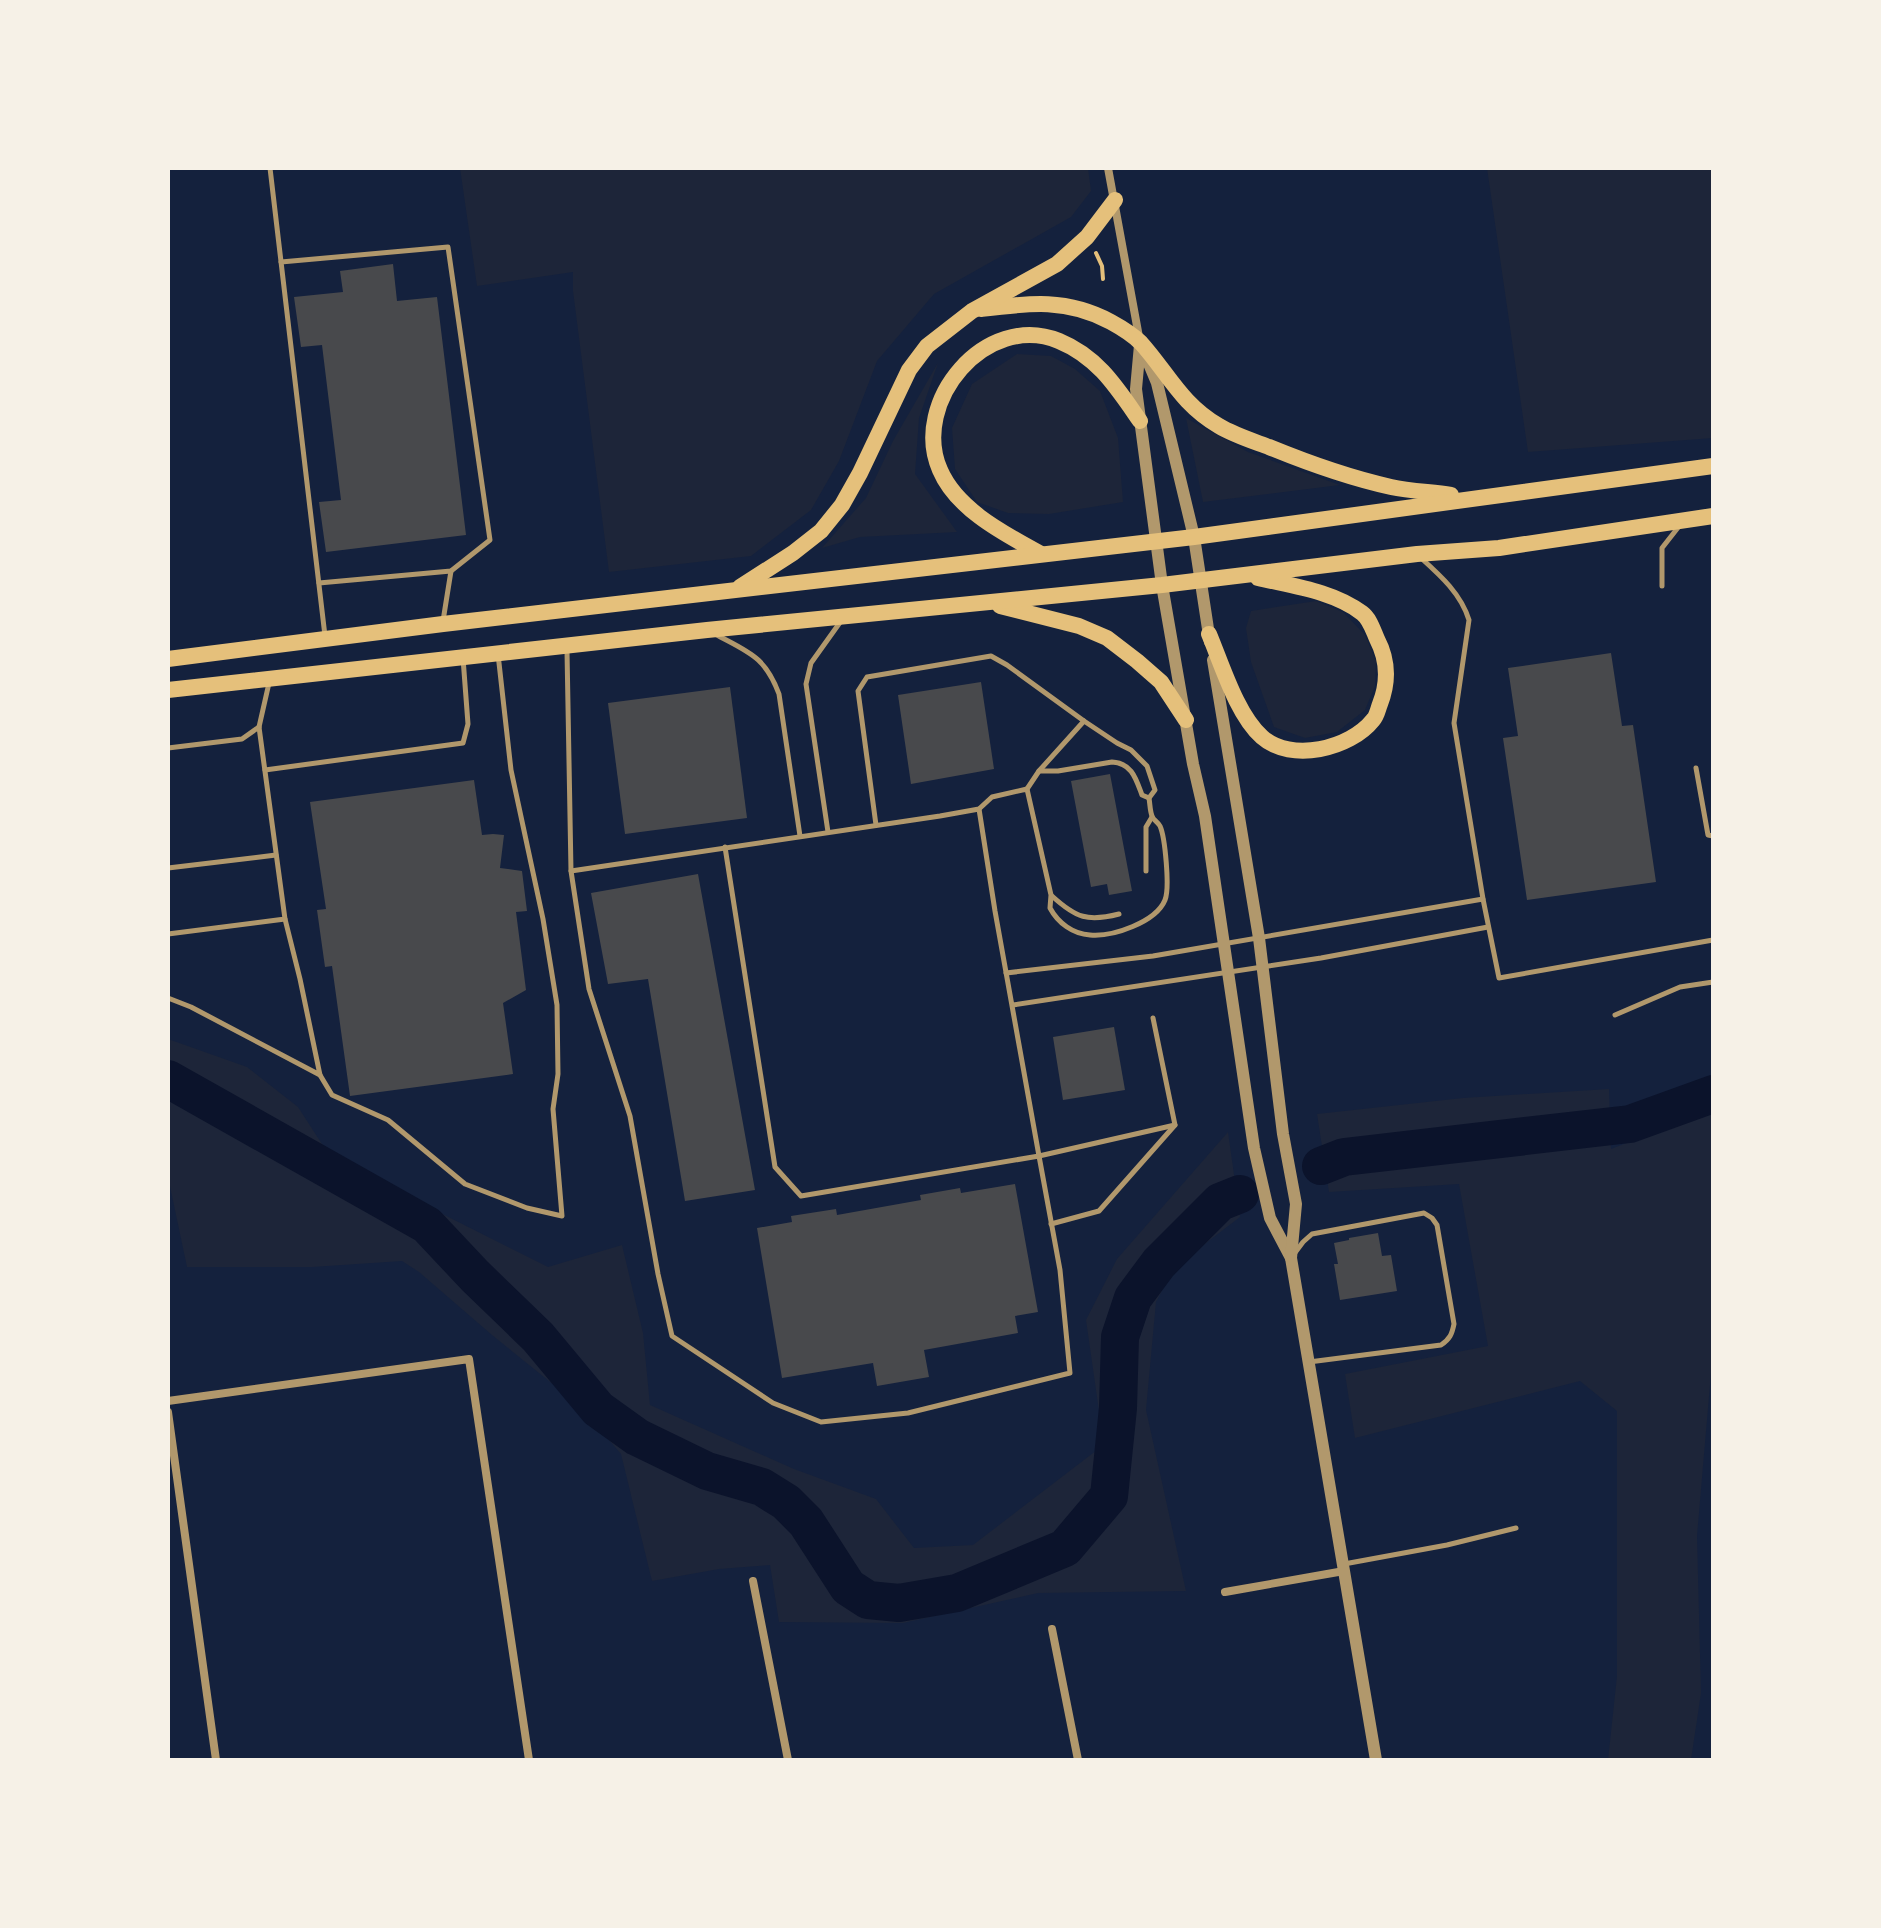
<svg xmlns="http://www.w3.org/2000/svg" width="1881" height="1928" font-family="Cabin,sans-serif">
	<style>
		.green { fill: #1d2539 }
		.lines { fill: none; stroke-linecap: round; stroke-linejoin: round }
		.river { stroke: #0b132b; stroke-width: 38 }
		.building { fill: #48494c }
		.path { stroke: #e5c07b; stroke-width: 4 }
		.service { stroke: #b1986c; stroke-width: 5 }
		.minor { stroke: #b1986c; stroke-width: 8 }
		.tertiary { stroke: #b1986c; stroke-width: 12 }
		.trunk { stroke: #e5c07b; stroke-width: 16 }
	</style>
	<rect width="100%" height="100%" fill="#14213d"/>
	<!-- green -->
	<g class="green">
		<path d="M460,168H1088L1091,191L1071,217L934,294L877,361L839,461L811,510L751,556L609,572L573,291V272L477,286Z"/>
		<path d="M1487,168H1713V438L1528,452Z"/>
		<path d="M1017,354L1051,356L1075,369L1100,391L1118,438L1123,502L1049,514L1008,513L977,502L955,469L952,428L972,384Z"/>
		<path d="M938,363L919,418L915,474L957,532L860,537L822,548L866,498L893,441Z"/>
		<path d="M1186,418L1248,452L1340,485L1203,502Z"/>
		<path d="M1316,601L1343,612L1365,635L1376,661L1375,686L1365,710L1337,732L1305,738L1274,727L1251,662L1246,628L1251,611Z"/>
		<path d="M168,1039L247,1067L298,1107L331,1158L548,1267L622,1245L643,1333L650,1405L794,1469L876,1499L914,1548L973,1545L1097,1450L1100,1418L1086,1320L1117,1259L1228,1132L1240,1217L1189,1256L1172,1272L1156,1302L1146,1410L1186,1591L1038,1593L903,1623L779,1622L770,1565L719,1569L652,1581L621,1454L580,1406L492,1335L419,1272L402,1261L312,1267H187L168,1177Z"/>
		<path d="M1609,1089L1611,1149L1711,1110L1713,1350L1697,1536L1701,1693L1691,1760H1608L1617,1676V1411L1580,1381L1355,1438L1345,1374L1488,1346L1459,1184L1329,1192L1317,1114L1463,1098Z"/>
	</g>
	<g class="lines">
		<!-- river -->
		<g class="river">
			<path d="M168,1079L427,1225L475,1276L538,1337L598,1409L637,1437L707,1471L762,1487L786,1502L806,1522L848,1587L868,1600L899,1603L957,1593L1065,1548L1109,1496L1118,1408L1120,1337L1133,1298L1159,1263L1220,1202L1240,1194"/>
			<path d="M1321,1166L1344,1157L1630,1124L1713,1094"/>
		</g>
	</g>
	<!-- building -->
	<g class="building">
		<path d="M393,264L397,301L437,297L466,535L326,552L319,502L341,500L322,345L301,347L294,297L343,292L340,271Z"/>
		<path d="M1611,653L1622,726L1633,725L1656,882L1527,900L1503,738L1518,736L1508,668Z"/>
		<path d="M981,682L994,769L911,784L898,695Z"/>
		<path d="M730,687L747,818L625,834L608,703Z"/>
		<path d="M1110,774L1132,891L1109,895L1107,884L1091,887L1071,781Z"/>
		<path d="M474,780L482,835L493,834L504,835L500,868L522,871L527,911L516,912L526,990L503,1003L513,1074L350,1096L332,966L325,967L317,910L326,909L310,802Z"/>
		<path d="M698,874L755,1190L685,1201L648,979L608,984L591,893Z"/>
		<path d="M1114,1027L1125,1090L1063,1100L1053,1037Z"/>
		<path d="M1015,1184L1038,1312L1015,1316L1018,1333L924,1350L929,1377L877,1386L873,1363L782,1378L757,1228L792,1222L791,1216L836,1209L837,1215L921,1200L920,1195L960,1188L961,1193Z"/>
		<path d="M1378,1233L1382,1256L1391,1255L1397,1291L1340,1300L1334,1264H1338L1334,1243L1349,1240V1238Z"/>
	</g>
	<g class="lines">
		<!-- path -->
		<path class="path" d="M1096,253L1102,266L1103,279"/>
		<!-- service -->
		<g class="service">
			<path d="M270,168L325,636"/>
			<path d="M281,262L448,247L490,540L451,571L319,583"/>
			<path d="M1421,558C1441,576 1461,594 1469,620L1454,723L1483,899L1499,978L1713,940"/>
			<path d="M1662,586V548L1680,525"/>
			<path d="M443,621L451,571"/>
			<path d="M715,634C748,652 765,656 779,694L800,836"/>
			<path d="M567,651L571,871L589,989L630,1116L658,1274L672,1336L773,1403L821,1422L908,1413L1070,1373L1060,1270L1039,1156L1175,1125"/>
			<path d="M168,748L242,739L259,727"/>
			<path d="M1696,768L1708,835L1713,836"/>
			<path d="M265,770L463,743L468,724L463,658"/>
			<path d="M1039,771H1058L1112,762C1132,763 1136,779 1142,795L1149,798"/>
			<path d="M1027,789L1039,771L1084,721"/>
			<path d="M828,832L806,684L811,663L841,621"/>
			<path d="M725,847L775,1167L801,1196L1039,1156L995,911L979,809"/>
			<path d="M168,868L276,855"/>
			<path d="M571,871L940,816L979,809L992,797L1027,789L1051,895L1050,908C1058,923 1073,934 1090,935C1113,937 1156,922 1165,900C1170,888 1165,837 1160,826C1158,822 1153,820 1152,816C1150,811 1150,804 1149,798L1155,790L1147,766L1131,750L1117,743L1084,721L1007,665L991,656L867,677L858,691L876,825"/>
			<path d="M1146,871V827L1152,817"/>
			<path d="M1052,896C1076,918 1088,922 1119,914"/>
			<path d="M168,934L285,919L259,727L269,683"/>
			<path d="M1006,973L1153,956L1483,899"/>
			<path d="M168,998L191,1007L320,1075L300,979L285,919"/>
			<path d="M1013,1005L1321,958L1488,927"/>
			<path d="M1615,1015L1680,987L1713,982"/>
			<path d="M320,1075L332,1095L388,1120L465,1184L527,1208L562,1216L553,1109L558,1074L557,1005L543,919L511,770L498,654"/>
			<path d="M1051,1224L1099,1211L1175,1125L1153,1018"/>
			<path d="M1294,1254L1303,1242L1312,1234L1424,1213L1432,1218L1437,1225L1454,1324C1452,1334 1450,1339 1441,1345L1309,1362"/>
			<path d="M1344,1564L1447,1545L1516,1528"/>
		</g>
		<!-- minor -->
		<g class="minor">
			<path d="M1108,168L1139,337"/>
			<path d="M168,1401L469,1359L529,1760"/>
			<path d="M168,1412L216,1760"/>
			<path d="M753,1581L788,1760"/>
			<path d="M1225,1592L1344,1571"/>
			<path d="M1052,1629L1078,1760"/>
		</g>
		<!-- tertiary -->
		<g class="tertiary">
			<path d="M1140,345L1136,389L1162,585L1193,764L1205,816L1254,1148L1270,1218L1291,1258"/>
			<path d="M1144,352L1157,383L1194,537L1210,642"/>
			<path d="M1213,660L1259,938L1283,1134L1296,1204L1291,1258L1376,1760"/>
		</g>
		<!-- trunk -->
		<g class="trunk">
			<path d="M981,309C1029,303 1067,298 1111,322C1122,328 1132,334 1141,343C1168,373 1181,404 1219,426C1234,435 1253,441 1269,447C1308,463 1350,478 1391,487C1410,491 1431,492 1451,495"/>
			<path d="M1041,554C1005,534 957,510 940,470C910,402 986,311 1059,341C1098,357 1117,388 1140,421"/>
			<path d="M740,587L793,553L821,531L842,505L860,473L909,370L927,346L972,311L1057,264L1087,237L1115,200"/>
			<path d="M1000,606L1079,626L1107,638L1137,661L1161,682L1186,720"/>
			<path d="M1209,634C1222,665 1237,715 1262,737C1291,763 1350,749 1373,720C1377,716 1378,709 1380,704C1389,681 1388,660 1377,639C1373,630 1370,619 1362,613C1333,591 1292,586 1258,578"/>
			<path d="M168,659L443,624L1194,537L1713,466"/>
			<path d="M168,690L707,630L1162,585L1417,554L1499,548L1713,516"/>
		</g>
	</g>
	<!-- border -->
	<rect width="1881" height="1928" fill="none" stroke="#f6f1e7" stroke-width="340"/>
</svg>
